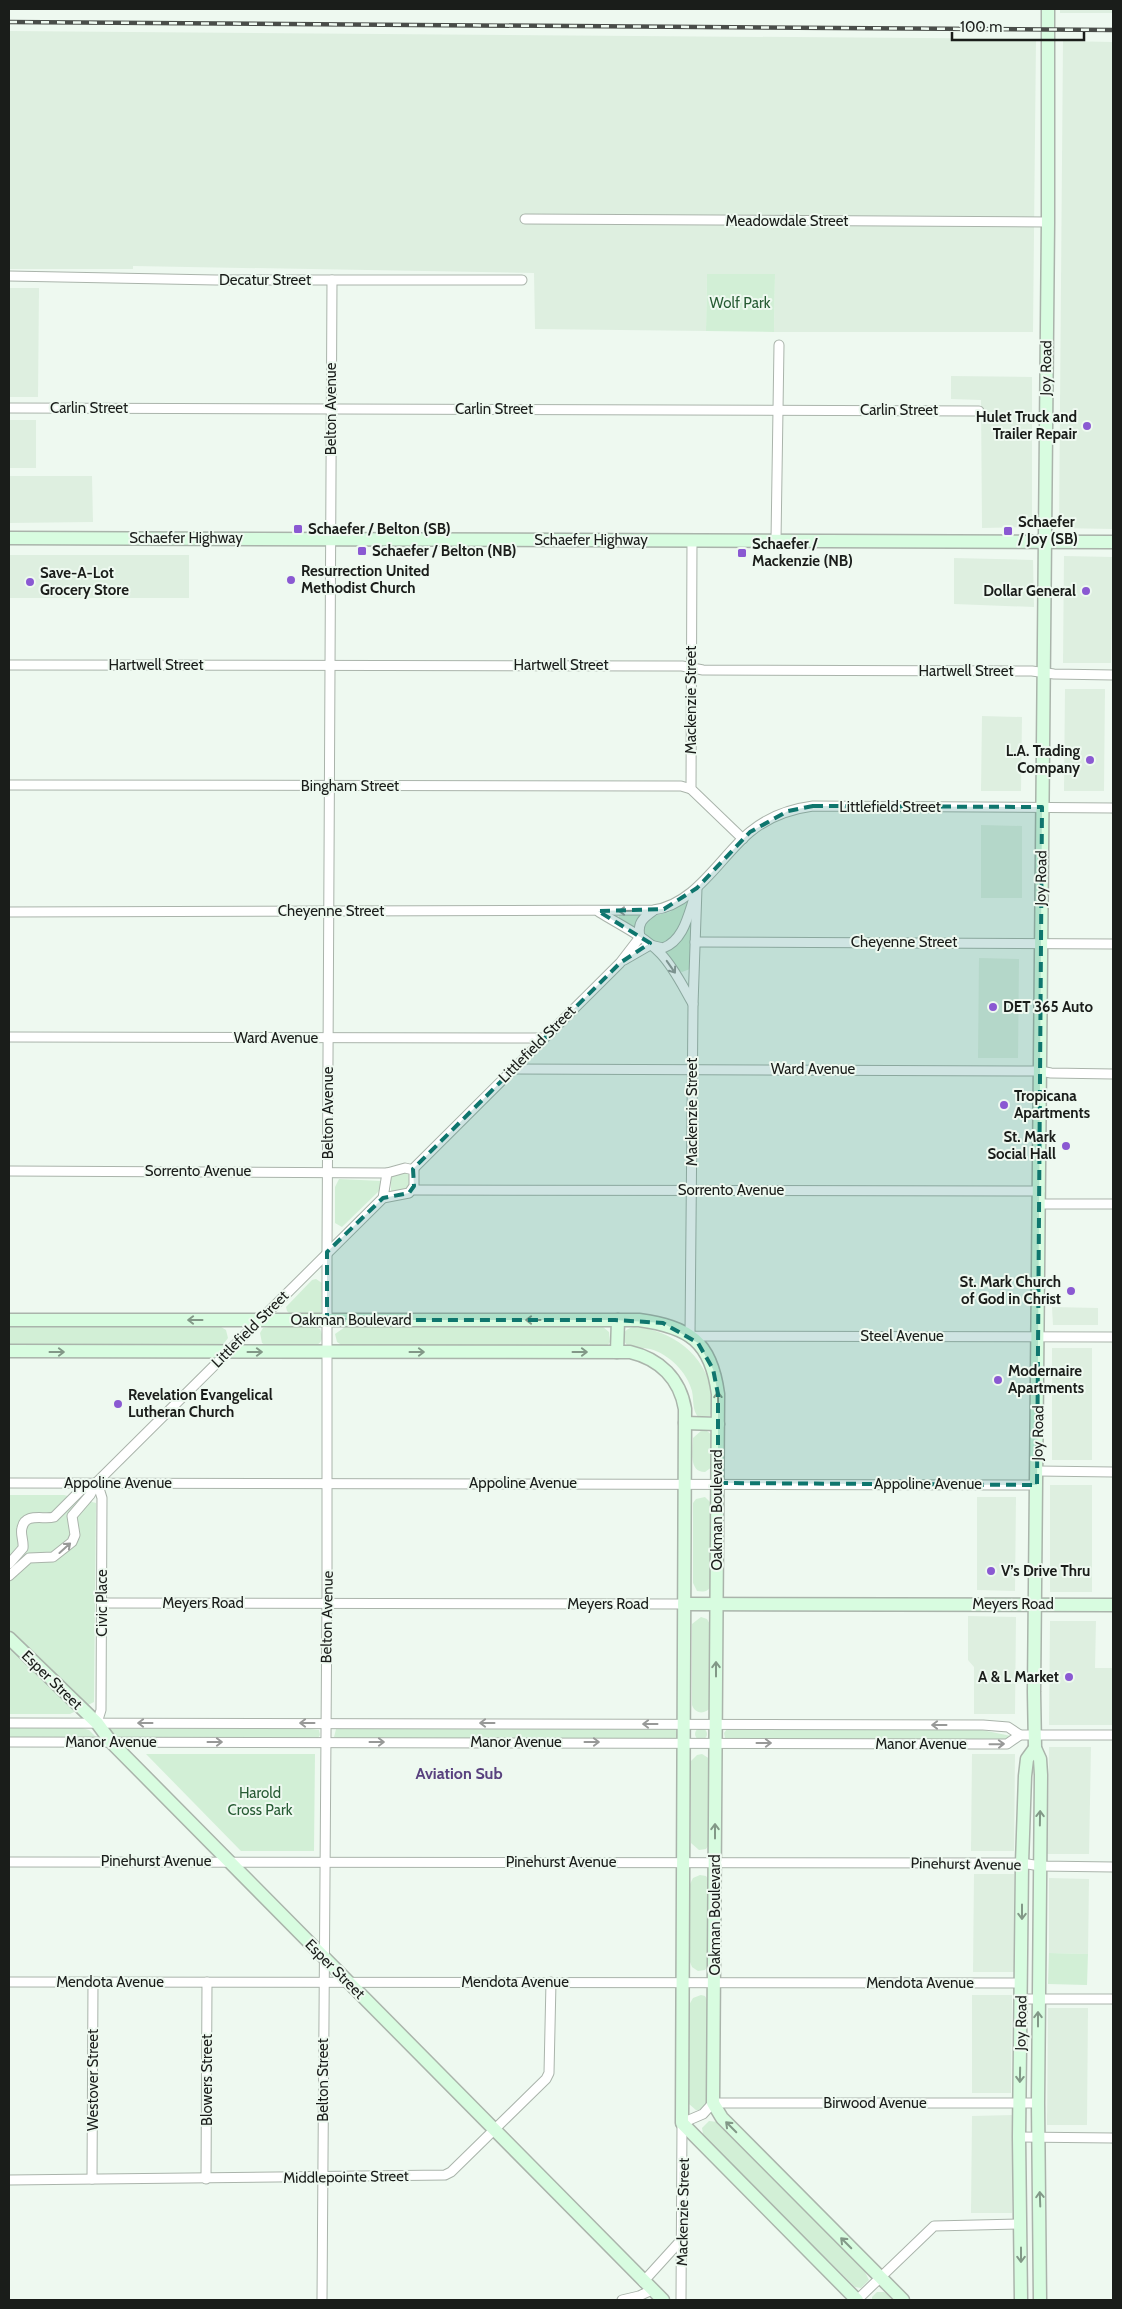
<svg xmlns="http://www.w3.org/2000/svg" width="1122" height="2309" font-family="Cabin,sans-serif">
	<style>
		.built { fill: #deefe0 }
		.green { fill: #d2efd6 }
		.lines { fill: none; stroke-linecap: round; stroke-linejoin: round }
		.street-casing { stroke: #aab4ab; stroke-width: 11 }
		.secondary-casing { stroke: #aab4ab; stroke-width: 15 }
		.street { stroke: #fff; stroke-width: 9 }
		.secondary { stroke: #d8fce0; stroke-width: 12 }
		.rail-casing { stroke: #494d49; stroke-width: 4.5 }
		.rail { stroke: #eef9f0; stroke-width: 2.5; stroke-dasharray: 8; stroke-linecap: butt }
		.oneway { stroke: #989998 }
		.oneway2 { stroke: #829887 }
		.marked { fill: #0f766e; fill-opacity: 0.2; stroke: #0f766e; stroke-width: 4; stroke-dasharray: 10 6; stroke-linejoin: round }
		.poi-dot { fill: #8a59d2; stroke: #eef9f0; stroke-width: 2 }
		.labels { text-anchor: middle; stroke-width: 4; stroke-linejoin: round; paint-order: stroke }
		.street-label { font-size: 15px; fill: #1a1d1a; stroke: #eef9f0 }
		.park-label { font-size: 15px; fill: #285c35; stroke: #eef9f0 }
		.poi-label { font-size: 15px; font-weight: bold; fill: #1a1d1a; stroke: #eef9f0; text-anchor: start }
		.neighbourhood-label { font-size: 16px; font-weight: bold; fill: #59427f; stroke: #eef9f0 }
	</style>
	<rect width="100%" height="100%" fill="#eef9f0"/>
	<!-- built -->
	<g class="built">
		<rect x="1060" y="9" width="53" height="4"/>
		<path d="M9,31L1036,39L1033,332H774L775,275L707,274L706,331L535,329L534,273L133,266V269H9Z"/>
		<path d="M1063,41L1113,42V529L1059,528Z"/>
		<path d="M9,288H39L38,397H9Z"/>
		<path d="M951,376L1032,377V527L982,528L981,400L951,399Z"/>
		<rect x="9" y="420" width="27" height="48"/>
		<path d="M9,476H92L93,522L9,523Z"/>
		<rect x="9" y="555" width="180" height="43"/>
		<path d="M1064,556L1113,557L1111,663H1063Z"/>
		<path d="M954,558L1033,560L1034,607L954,604Z"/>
		<path d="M1065,689H1105L1104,791H1064Z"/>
		<path d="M982,716L1022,717L1021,791H981Z"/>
		<path d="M981,825L1022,826V898H981Z"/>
		<path d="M979,958L1019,959L1018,1058H978Z"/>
		<path d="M1052,1307L1098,1308V1325H1053Z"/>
		<rect x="1052" y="1348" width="40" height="112"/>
		<rect x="1050" y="1485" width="42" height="107"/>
		<path d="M977,1497H1016L1015,1591L977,1590Z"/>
		<path d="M968,1616L1016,1617L1015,1714H974V1667L968,1660Z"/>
		<path d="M1050,1621H1096L1095,1668H1113L1112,1725H1049Z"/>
		<path d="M1049,1747H1091L1089,1854H1047Z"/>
		<path d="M972,1754H1015L1014,1851H971Z"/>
		<path d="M974,1874H1014V1972H973Z"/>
		<path d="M1049,1878L1089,1879L1088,1954L1049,1953Z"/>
		<path d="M972,1995H1012L1011,2093H972Z"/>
		<path d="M1048,2008H1088L1087,2125H1047Z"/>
		<path d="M1013,2115L1012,2213H971L972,2116Z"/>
	</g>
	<!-- green -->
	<g class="green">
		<path d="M707,274H775L774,332L706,331Z"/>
		<path d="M687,899L689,902C683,918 676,942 657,944L643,934V928L654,916L670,912Z"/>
		<path d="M641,912L635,928L619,920V915Z"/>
		<path d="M692,915L690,969L682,972L678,970L664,953V950Z"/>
		<path d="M409,1171L412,1182C408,1188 398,1193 391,1191V1175Z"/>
		<path d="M339,1179L382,1181V1188L342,1227L335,1223V1187Z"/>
		<path d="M316,1279L322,1283L321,1312L317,1315L290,1314L287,1311L286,1307L312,1280Z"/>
		<path d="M9,1327H221L226,1330L228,1338L222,1346H9Z"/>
		<path d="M269,1327H315L320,1329C324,1337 323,1342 315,1346H267L262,1343L260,1333L263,1328Z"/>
		<path d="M345,1327H603L609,1332L610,1342L607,1346H343L337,1342L335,1334Z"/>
		<path d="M634,1327C672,1330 705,1354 712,1393C713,1400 714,1409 710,1416L698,1417C692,1409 694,1401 692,1391C687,1372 669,1354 650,1349C642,1347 634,1348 627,1345C620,1337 623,1329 634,1327Z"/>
		<path d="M702,1430L707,1431L712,1435V1467L705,1472C688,1472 693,1450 693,1438Z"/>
		<path d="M9,1495H64L96,1503L94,1702L70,1714H9Z"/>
		<path d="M705,1497L712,1504L711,1586C708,1592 703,1592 697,1591L693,1583V1503L696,1499Z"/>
		<path d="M701,1617L707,1619L711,1626V1707C705,1715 695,1714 692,1705V1624Z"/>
		<circle cx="701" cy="1734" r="6"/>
		<path d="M9,1728H82L89,1730L96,1737L9,1738Z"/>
		<path d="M301,1728L319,1730L320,1735L318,1738H123L115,1736L108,1729Z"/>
		<path d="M341,1728H666L675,1729L678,1734L676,1738L671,1739L338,1738L334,1737L336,1729Z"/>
		<path d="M727,1729H977L1011,1736L1007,1739H731L725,1738L724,1733Z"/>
		<path d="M146,1754H315L314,1851H241Z"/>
		<path d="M702,1754L710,1759V1843L706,1849L699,1850L691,1843V1761L697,1755Z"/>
		<path d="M700,1875L706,1876L709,1880L710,1963L705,1970L698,1971L692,1967L690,1962V1884L693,1878Z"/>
		<path d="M1049,1953L1088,1954L1087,1985L1048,1984Z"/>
		<path d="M701,1995L705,1996L709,2003L707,2105L701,2110H696L689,2104V2005L693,1998Z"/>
		<path d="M709,2121L718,2122L863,2268L869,2280L861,2288L855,2287L707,2140L703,2134L702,2128Z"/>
		<path d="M877,2292H884L895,2300H872V2297Z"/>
	</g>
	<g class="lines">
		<!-- street casing -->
		<g class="street-casing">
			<g id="street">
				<path d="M525,219L1048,222"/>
				<path d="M9,276L216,280H522"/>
				<path d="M9,408L979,411"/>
				<path d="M692,540L691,789L743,839"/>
				<path d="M776,540L779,345"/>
				<path d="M9,665L682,666L703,670L1032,671L1054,674L1113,675"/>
				<path d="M9,785L681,786L691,789"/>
				<path d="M697,888L693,1005L690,1336L1113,1337"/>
				<path d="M9,912L653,910C695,905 720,857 750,832C768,817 790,809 813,806L1113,808"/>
				<path d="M599,912C620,925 644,936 661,954C675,969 683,987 693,1004"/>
				<path d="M695,942L1113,944"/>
				<path d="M624,960L650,945L663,948C683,941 688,916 694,898"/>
				<path d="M9,1037L543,1038"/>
				<path d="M512,1069L1040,1071L1051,1073L1113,1074"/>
				<path d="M413,1169L620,963L640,937C637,923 643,918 653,911"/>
				<path d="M9,1171L387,1173"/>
				<path d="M413,1190L1040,1191"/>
				<path d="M1040,1204H1113"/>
				<path d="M1038,1471L1113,1472"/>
				<path d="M9,1483L1037,1485"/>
				<path d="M9,1564L23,1548C24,1541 20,1534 22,1528C25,1512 44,1520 54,1517L81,1490L94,1484"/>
				<path d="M9,1576L29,1558L53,1557L72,1542L75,1535L72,1516L90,1495L97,1482L383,1198L387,1173L405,1168L414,1170V1186L409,1193L383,1198"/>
				<path d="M102,1603L684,1604"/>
				<path d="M9,1723L983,1725L1008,1727L1020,1735"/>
				<path d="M97,1723L101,1710L102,1498L97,1482"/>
				<path d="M9,1742L982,1744H1007L1020,1735H1113"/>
				<path d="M9,1862L1022,1863L1040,1866L1113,1867"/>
				<path d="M9,1982L1021,1983"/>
				<path d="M1021,1999H1113"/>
				<path d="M1019,2137L1113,2138"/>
				<path d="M92,2179L93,1982"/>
				<path d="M206,2179L207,1982"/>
				<path d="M9,2180L445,2175L451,2172L546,2079L549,2073L551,1982"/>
				<path d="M643,2282L683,2238"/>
				<path d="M322,2300L327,1594V1252L332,280"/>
				<path d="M622,2300L639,2296L652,2290"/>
				<path d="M681,2300L682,2123L703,2114L713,2103H1038"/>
				<path d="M857,2300L934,2226L1021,2224"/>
			</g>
		</g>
		<!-- secondary casing -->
		<g class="secondary-casing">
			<g id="secondary">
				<path d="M9,538L1113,542"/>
				<path d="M9,1320H639C689,1327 711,1341 718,1394L713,2103L722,2118L903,2300"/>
				<path d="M9,1351L630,1352C660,1359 680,1379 685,1409L682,2123L857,2300"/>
				<path d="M617,1352L618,1320"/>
				<path d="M685,1423L718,1424"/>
				<path d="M684,1604L1113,1605"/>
				<path d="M9,1638L97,1723L111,1742L663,2300"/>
				<path d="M1021,2300L1019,2137L1022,1863L1025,1776L1027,1759L1035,1748"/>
				<path d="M1040,2300L1038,2103L1041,1775L1040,1759L1035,1748L1034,1692L1048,222V9"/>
			</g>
		</g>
		<!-- street -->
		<use href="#street" class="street"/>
		<!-- secondary -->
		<use href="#secondary" class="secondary"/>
		<!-- rail casing -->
		<g class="rail-casing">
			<path id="rail" d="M9,22L1113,30"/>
		</g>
		<!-- rail -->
		<use href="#rail" class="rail"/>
	</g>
	<!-- one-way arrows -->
	<defs><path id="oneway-shaft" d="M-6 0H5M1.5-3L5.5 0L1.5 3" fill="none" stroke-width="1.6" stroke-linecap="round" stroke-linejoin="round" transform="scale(1.25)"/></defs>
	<g class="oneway">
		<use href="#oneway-shaft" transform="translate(626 911) rotate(179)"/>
		<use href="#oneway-shaft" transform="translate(671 967) rotate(55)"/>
		<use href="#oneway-shaft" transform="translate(65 1548) rotate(-42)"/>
		<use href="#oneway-shaft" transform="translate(145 1723) rotate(-180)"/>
		<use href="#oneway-shaft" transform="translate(307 1723) rotate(-180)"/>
		<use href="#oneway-shaft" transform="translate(487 1723) rotate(-180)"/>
		<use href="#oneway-shaft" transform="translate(650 1724) rotate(-180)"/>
		<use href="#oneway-shaft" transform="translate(939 1725) rotate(-180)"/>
		<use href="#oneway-shaft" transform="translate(215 1742)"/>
		<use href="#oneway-shaft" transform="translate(377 1742)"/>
		<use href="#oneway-shaft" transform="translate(592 1742)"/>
		<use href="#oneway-shaft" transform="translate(764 1743)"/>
		<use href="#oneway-shaft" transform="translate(997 1744) rotate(-1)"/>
	</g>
	<g class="oneway2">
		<use href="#oneway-shaft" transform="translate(195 1320) rotate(-180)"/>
		<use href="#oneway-shaft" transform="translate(533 1320) rotate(-180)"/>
		<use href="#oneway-shaft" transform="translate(57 1352)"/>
		<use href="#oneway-shaft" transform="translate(255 1352)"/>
		<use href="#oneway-shaft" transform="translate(417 1352)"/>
		<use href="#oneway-shaft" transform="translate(580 1352)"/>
		<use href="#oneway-shaft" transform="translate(718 1399) rotate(-91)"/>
		<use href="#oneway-shaft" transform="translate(716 1669) rotate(-90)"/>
		<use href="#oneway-shaft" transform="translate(1040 1818) rotate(-89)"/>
		<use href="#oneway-shaft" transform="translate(715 1831) rotate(-90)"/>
		<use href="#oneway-shaft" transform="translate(1022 1912) rotate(90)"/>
		<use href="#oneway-shaft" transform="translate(1038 2019) rotate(-90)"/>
		<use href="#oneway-shaft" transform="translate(1020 2075) rotate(91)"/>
		<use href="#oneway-shaft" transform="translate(731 2127) rotate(-135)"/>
		<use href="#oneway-shaft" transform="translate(1040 2199) rotate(-92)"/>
		<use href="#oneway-shaft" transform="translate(846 2243) rotate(-135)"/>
		<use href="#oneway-shaft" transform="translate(1021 2255) rotate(90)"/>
	</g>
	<!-- marked area -->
	<path class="marked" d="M813,806L1042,807L1037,1485L718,1483V1394L713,1369L698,1343L663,1323L615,1320H327V1252L383,1198L409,1193L414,1186L413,1169L620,963L650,943L598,911L664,909L697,888L750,832L788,811Z"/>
	<!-- markers -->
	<g class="poi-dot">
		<circle cx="1087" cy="426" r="5"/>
		<rect x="293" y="524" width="10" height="10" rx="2.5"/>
		<rect x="1003" y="526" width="10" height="10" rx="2.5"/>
		<rect x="357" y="546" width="10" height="10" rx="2.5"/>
		<rect x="737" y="548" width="10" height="10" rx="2.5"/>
		<circle cx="291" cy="580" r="5"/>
		<circle cx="30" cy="582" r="5"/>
		<circle cx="1086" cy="591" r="5"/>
		<circle cx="1090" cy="760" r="5"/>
		<circle cx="993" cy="1007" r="5"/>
		<circle cx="1004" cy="1105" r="5"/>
		<circle cx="1066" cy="1146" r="5"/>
		<circle cx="1071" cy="1291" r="5"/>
		<circle cx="998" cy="1380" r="5"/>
		<circle cx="118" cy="1404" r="5"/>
		<circle cx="991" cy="1571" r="5"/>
		<circle cx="1069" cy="1677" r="5"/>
	</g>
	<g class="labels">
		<!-- street labels -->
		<g class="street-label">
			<text x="787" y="226">Meadowdale Street</text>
			<text x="265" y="285">Decatur Street</text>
			<text transform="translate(1046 368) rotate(-89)" y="5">Joy Road</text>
			<text x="89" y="413">Carlin Street</text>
			<text transform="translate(331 409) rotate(-90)" y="5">Belton Avenue</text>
			<text x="494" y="414">Carlin Street</text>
			<text x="899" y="415">Carlin Street</text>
			<text x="186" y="543">Schaefer Highway</text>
			<text x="591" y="545">Schaefer Highway</text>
			<text x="156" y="670">Hartwell Street</text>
			<text x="561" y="670">Hartwell Street</text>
			<text x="966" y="676">Hartwell Street</text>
			<text transform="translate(691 700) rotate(-90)" y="5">Mackenzie Street</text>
			<text x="350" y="791">Bingham Street</text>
			<text x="890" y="812">Littlefield Street</text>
			<text transform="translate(1041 878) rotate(-89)" y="5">Joy Road</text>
			<text x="331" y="916">Cheyenne Street</text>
			<text x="904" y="947">Cheyenne Street</text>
			<text x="276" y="1043">Ward Avenue</text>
			<text transform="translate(537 1044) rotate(-45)" y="5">Littlefield Street</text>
			<text x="813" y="1074">Ward Avenue</text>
			<text transform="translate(692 1112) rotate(-90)" y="5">Mackenzie Street</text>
			<text transform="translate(328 1113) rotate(-90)" y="5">Belton Avenue</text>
			<text x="198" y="1176">Sorrento Avenue</text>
			<text x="731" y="1195">Sorrento Avenue</text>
			<text x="351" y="1325">Oakman Boulevard</text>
			<text transform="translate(250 1329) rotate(-45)" y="5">Littlefield Street</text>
			<text x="902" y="1341">Steel Avenue</text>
			<text transform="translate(1038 1433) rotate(-89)" y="5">Joy Road</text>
			<text x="118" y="1488">Appoline Avenue</text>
			<text x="523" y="1488">Appoline Avenue</text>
			<text x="928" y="1489">Appoline Avenue</text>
			<text transform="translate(717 1510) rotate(-90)" y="5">Oakman Boulevard</text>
			<text transform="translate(102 1603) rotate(-90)" y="5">Civic Place</text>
			<text x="203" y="1608">Meyers Road</text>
			<text x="608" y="1609">Meyers Road</text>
			<text x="1013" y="1609">Meyers Road</text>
			<text transform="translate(327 1617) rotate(-89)" y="5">Belton Avenue</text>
			<text transform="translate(52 1680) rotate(44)" y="5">Esper Street</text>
			<text x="111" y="1747">Manor Avenue</text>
			<text x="516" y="1747">Manor Avenue</text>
			<text x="921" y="1749">Manor Avenue</text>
			<text x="156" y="1866">Pinehurst Avenue</text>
			<text x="561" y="1867">Pinehurst Avenue</text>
			<text transform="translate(966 1864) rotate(1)" y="5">Pinehurst Avenue</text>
			<text transform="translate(715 1915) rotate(-90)" y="5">Oakman Boulevard</text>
			<text transform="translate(335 1969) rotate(45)" y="5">Esper Street</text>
			<text x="110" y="1987">Mendota Avenue</text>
			<text x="515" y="1987">Mendota Avenue</text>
			<text x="920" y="1988">Mendota Avenue</text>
			<text transform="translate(1021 2023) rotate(-89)" y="5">Joy Road</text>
			<text transform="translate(93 2080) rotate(-90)" y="5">Westover Street</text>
			<text transform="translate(207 2080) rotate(-90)" y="5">Blowers Street</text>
			<text transform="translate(323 2080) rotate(-90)" y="5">Belton Street</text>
			<text x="875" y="2108">Birwood Avenue</text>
			<text transform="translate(346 2177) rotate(-1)" y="5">Middlepointe Street</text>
			<text transform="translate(683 2212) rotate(-89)" y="5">Mackenzie Street</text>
		</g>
		<!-- park labels -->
		<g class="park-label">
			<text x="740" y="308">Wolf Park</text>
			<text x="260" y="1798">Harold<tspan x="260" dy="17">Cross Park</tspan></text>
		</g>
		<!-- poi labels -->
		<g class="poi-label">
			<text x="1077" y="422" text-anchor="end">Hulet Truck and<tspan x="1077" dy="17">Trailer Repair</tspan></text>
			<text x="1018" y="527">Schaefer<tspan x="1018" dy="17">/ Joy (SB)</tspan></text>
			<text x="308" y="534">Schaefer / Belton (SB)</text>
			<text x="752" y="549">Schaefer /<tspan x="752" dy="17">Mackenzie (NB)</tspan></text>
			<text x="372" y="556">Schaefer / Belton (NB)</text>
			<text x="301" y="576">Resurrection United<tspan x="301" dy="17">Methodist Church</tspan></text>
			<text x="40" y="578">Save-A-Lot<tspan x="40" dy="17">Grocery Store</tspan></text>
			<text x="1076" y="596" text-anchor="end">Dollar General</text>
			<text x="1080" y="756" text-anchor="end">L.A. Trading<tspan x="1080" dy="17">Company</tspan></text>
			<text x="1003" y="1012">DET 365 Auto</text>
			<text x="1014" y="1101">Tropicana<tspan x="1014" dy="17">Apartments</tspan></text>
			<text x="1056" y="1142" text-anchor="end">St. Mark<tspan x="1056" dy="17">Social Hall</tspan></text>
			<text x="1061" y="1287" text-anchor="end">St. Mark Church<tspan x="1061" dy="17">of God in Christ</tspan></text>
			<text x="1008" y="1376">Modernaire<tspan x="1008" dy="17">Apartments</tspan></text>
			<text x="128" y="1400">Revelation Evangelical<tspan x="128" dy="17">Lutheran Church</tspan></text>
			<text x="1001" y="1576">V’s Drive Thru</text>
			<text x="1059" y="1682" text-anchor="end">A &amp; L Market</text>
		</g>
		<!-- neighbourhood labels -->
		<g class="neighbourhood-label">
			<text x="459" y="1779">Aviation Sub</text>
		</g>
	</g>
	<!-- border -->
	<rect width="1122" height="2309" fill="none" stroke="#1a1d1a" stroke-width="20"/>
	<!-- scale -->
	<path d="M952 32v8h132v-8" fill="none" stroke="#1a1d1a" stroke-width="2.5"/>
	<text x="960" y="32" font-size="15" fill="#1a1d1a" stroke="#eef9f0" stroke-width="4" paint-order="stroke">100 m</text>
</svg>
